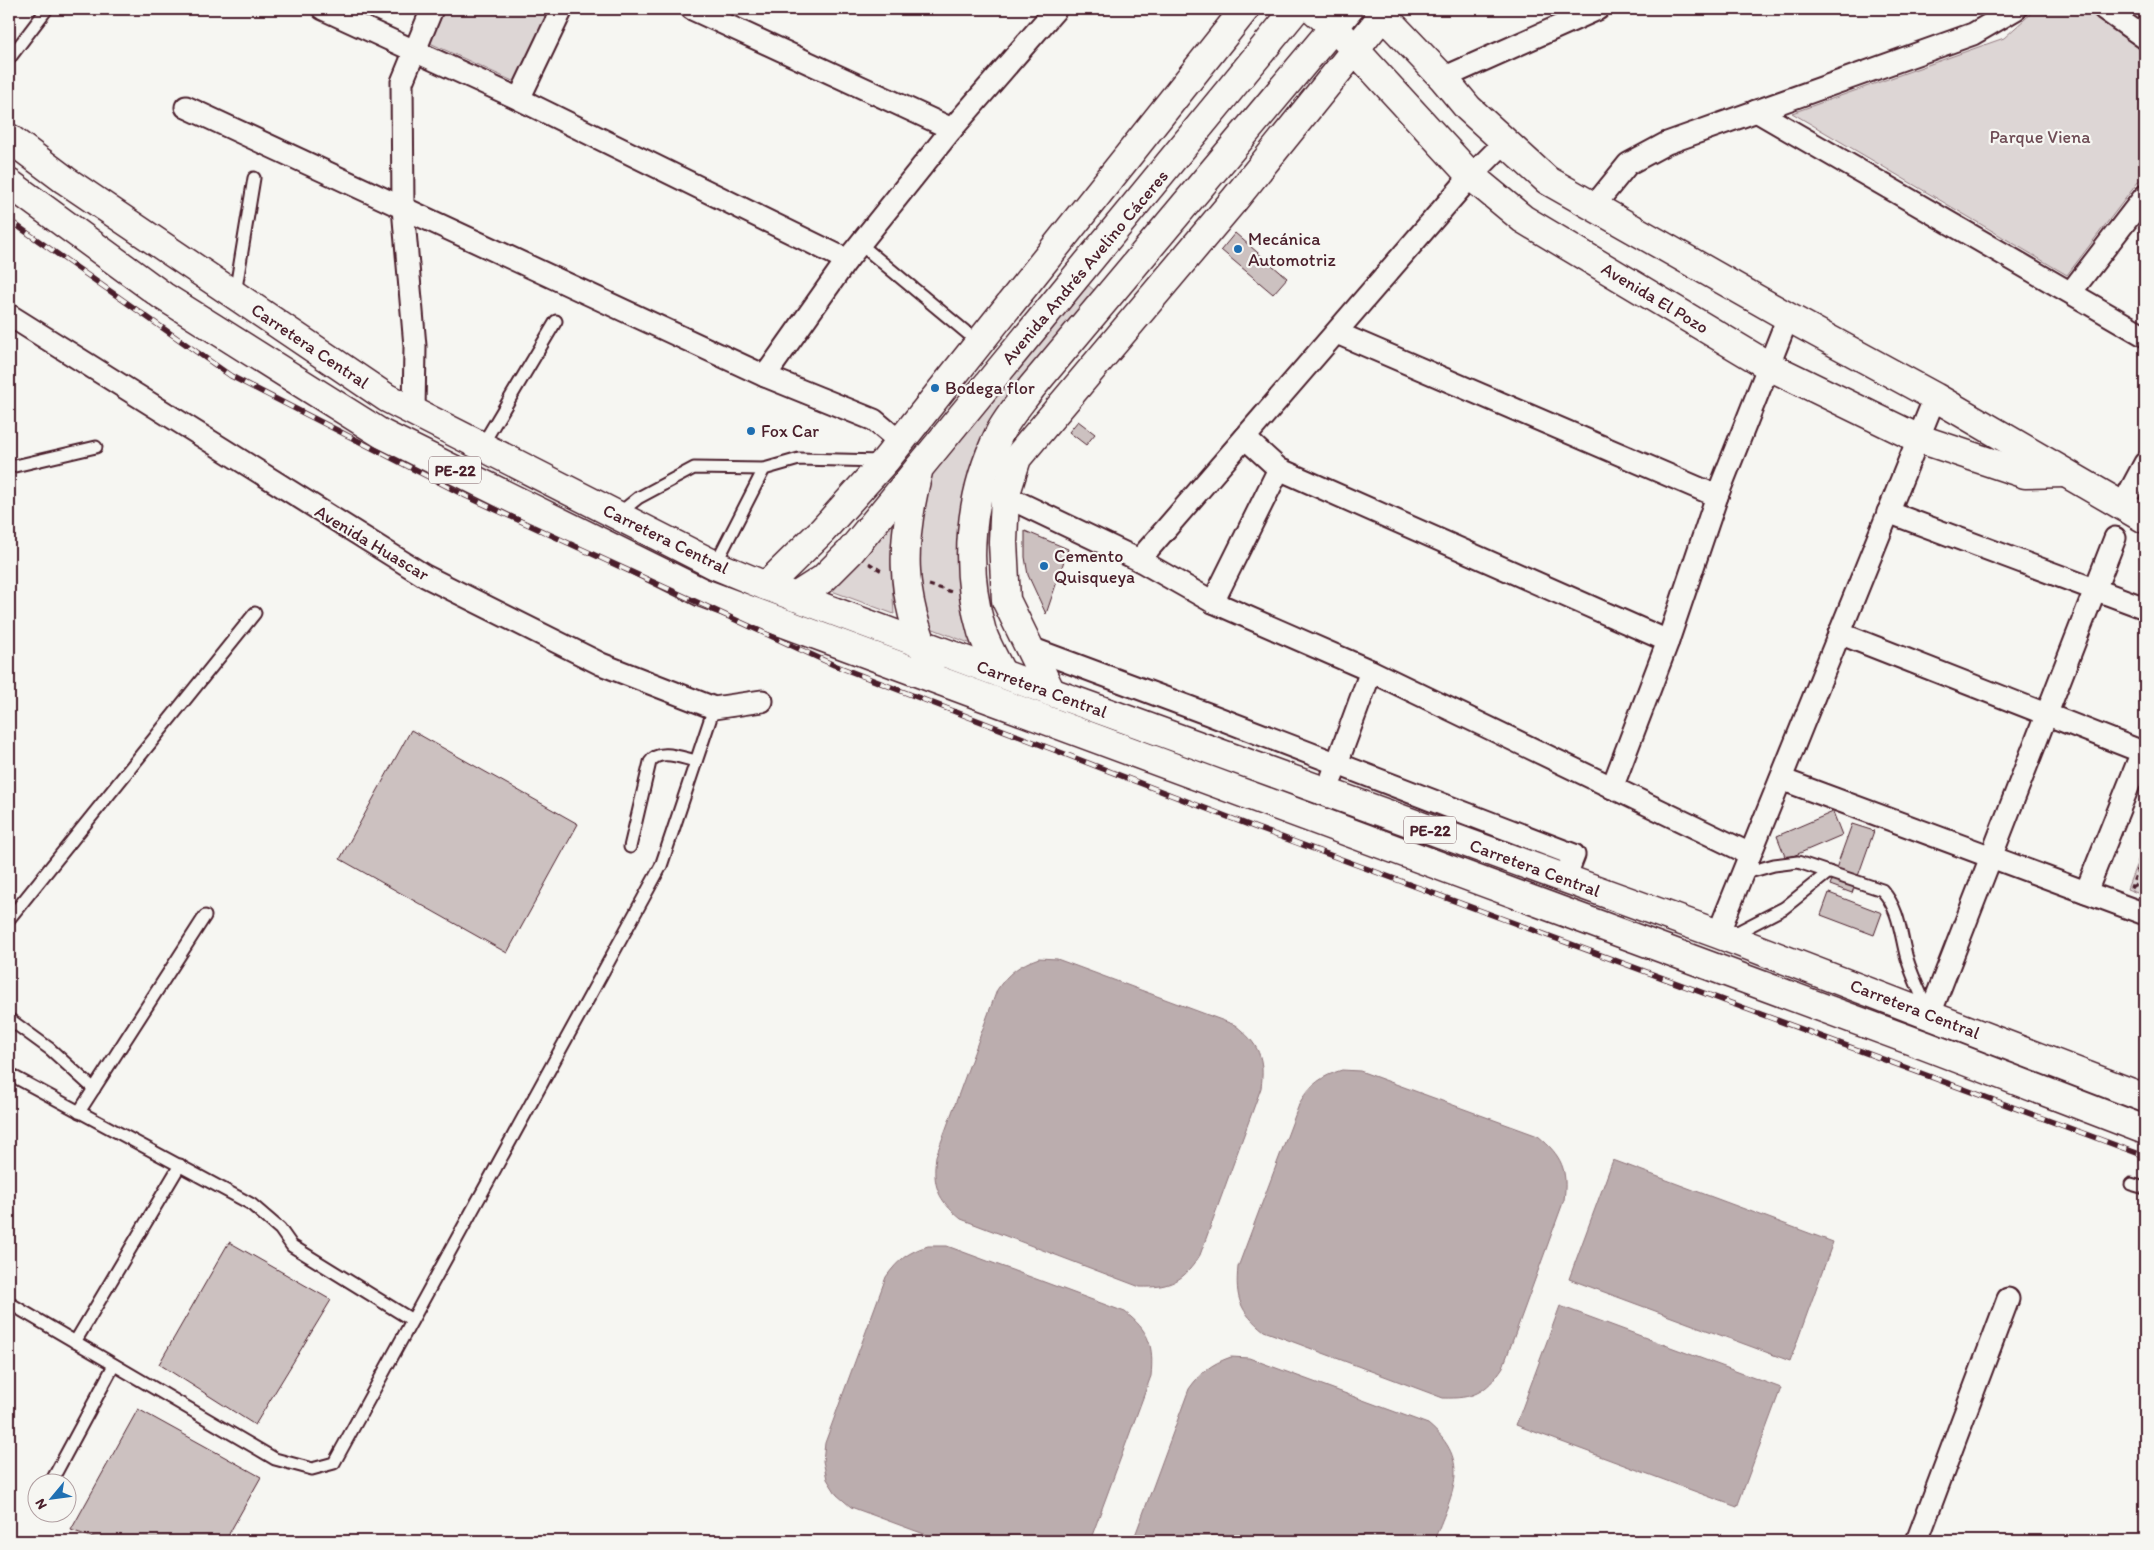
<svg xmlns="http://www.w3.org/2000/svg" width="2154" height="1550" font-family="Itim,sans-serif">
	<style>
		.green { fill: #ddd6d5; stroke: #947a80 }
		.water { fill: #bbadae; stroke: #8e747a }
		.building { fill: #ccc1c0; stroke: #4a1f2b }
		.lines { fill: none; stroke-linecap: round; stroke-linejoin: round }
		.lane-casing { stroke: #4a1f2b; stroke-width: 15 }
		.street-casing { stroke: #4a1f2b; stroke-width: 25 }
		.secondary-casing { stroke: #4a1f2b; stroke-width: 31 }
		.highway-casing { stroke: #4a1f2b; stroke-width: 31 }
		.path { stroke: #4a1f2b; stroke-width: 3; stroke-dasharray: 5 4; stroke-linecap: butt }
		.lane { stroke: #f6f6f2; stroke-width: 11 }
		.street { stroke: #f6f6f2; stroke-width: 21 }
		.secondary { stroke: #f6f6f2; stroke-width: 28 }
		.highway { stroke: #f6f6f2; stroke-width: 28 }
		.rail-casing { stroke: #4a1f2b; stroke-width: 5.5 }
		.rail { stroke: #f6f6f2; stroke-width: 4; stroke-dasharray: 11; stroke-linecap: butt }
		.poi-dot { fill: #1f6fb2; stroke: #f6f6f2; stroke-width: 2 }
		.labels { text-anchor: middle; stroke-width: 4.5; stroke-linejoin: round; paint-order: stroke }
		.shield { fill: #f6f6f2; stroke: #7e6067; stroke-width: 1 }
		.shield-label { font-size: 16px; font-weight: bold; fill: #4a1f2b }
		.park-label { font-size: 18px; fill: #6f4d56; stroke: #f6f6f2 }
		.poi-label { font-size: 18px; fill: #4a1f2b; stroke: #f6f6f2; text-anchor: start }
		.street-label { font-size: 18px; fill: #4a1f2b; stroke: #f6f6f2 }
	</style>
	<rect width="100%" height="100%" fill="#f6f6f2"/>
	<filter id="ink" filterUnits="userSpaceOnUse"><feTurbulence type="fractalNoise" baseFrequency=".02" numOctaves="2"/><feDisplacementMap in="SourceGraphic" scale="10" xChannelSelector="R" yChannelSelector="G"/><feConvolveMatrix kernelMatrix="1 2 1 2 8 2 1 2 1" color-interpolation-filters="sRGB"/></filter>
	<g filter="url(#ink)">
		<!-- green -->
		<g class="green">
			<path d="M445,9H550L517,83L430,43Z"/>
			<path d="M2036,9H2088L2145,53V173L2067,275L1792,113L2004,38Z"/>
			<path d="M1087,284L1096,292L997,420L974,645L926,626L910,548L934,464Z"/>
			<path d="M896,512L891,567L894,614L829,590Z"/>
			<path d="M2145,842V896L2127,889Z"/>
		</g>
		<!-- water -->
		<g class="water">
			<path d="M1039,958L1057,959L1235,1025C1259,1044 1265,1058 1261,1088L1200,1255C1184,1281 1170,1288 1140,1287L961,1219C938,1200 932,1186 936,1156L997,990C1008,973 1019,965 1039,958Z"/>
			<path d="M1342,1070L1360,1071L1538,1136C1562,1156 1568,1170 1564,1200L1503,1367C1486,1393 1473,1399 1443,1398L1264,1331C1240,1312 1235,1298 1238,1267L1300,1102C1311,1084 1322,1076 1342,1070Z"/>
			<path d="M1613,1160L1833,1242L1790,1361L1569,1279Z"/>
			<path d="M928,1246H947L1125,1312C1149,1331 1154,1345 1151,1376L1090,1541H943L851,1507L837,1495L827,1479L823,1461L825,1443L886,1277C898,1260 908,1252 928,1246Z"/>
			<path d="M1560,1306L1781,1388L1737,1507L1516,1425Z"/>
			<path d="M1231,1357L1249,1358L1428,1424C1474,1462 1451,1495 1434,1541H1133L1189,1389C1201,1372 1211,1364 1231,1357Z"/>
		</g>
		<!-- building -->
		<g class="building">
			<path d="M1235,233L1287,278L1273,294L1221,250Z"/>
			<path d="M1078,421L1095,434L1086,445L1069,432Z"/>
			<path d="M1025,531L1068,549L1046,614L1028,575L1025,557Z"/>
			<path d="M411,730L578,824L507,953L340,859Z"/>
			<path d="M1833,812L1842,835L1786,859L1777,836Z"/>
			<path d="M1852,824L1874,831L1852,893L1830,885Z"/>
			<path d="M1829,893L1882,913L1874,935L1821,915Z"/>
			<path d="M229,1242L331,1300L255,1425L159,1364Z"/>
			<path d="M138,1409L261,1477L225,1541H103L71,1530Z"/>
		</g>
		<g class="lines">
			<!-- lane casing -->
			<g class="lane-casing">
				<g id="lane">
					<path d="M9,59L47,9"/>
					<path d="M860,244L978,342"/>
					<path d="M235,294L254,178"/>
					<path d="M481,447L556,321"/>
					<path d="M9,464L15,466L96,447"/>
					<path d="M617,515L638,498L694,468L764,469L799,459L881,461"/>
					<path d="M715,565L764,469"/>
					<path d="M630,847L650,762C659,748 682,758 696,761"/>
					<path d="M1742,874L1774,865L1798,862L1882,890C1899,909 1900,931 1906,955C1911,974 1920,992 1928,1010"/>
					<path d="M9,919L255,613"/>
					<path d="M1730,936L1784,908L1829,872"/>
					<path d="M9,1019L50,1049L94,1089"/>
					<path d="M9,1074L251,1204L280,1229L292,1246L412,1320"/>
					<path d="M79,1112L205,916"/>
					<path d="M2131,1184L2145,1188"/>
					<path d="M9,1303L275,1459L312,1469L334,1463L661,866L714,708"/>
					<path d="M75,1342L180,1165"/>
					<path d="M51,1482L114,1365"/>
				</g>
			</g>
			<!-- street casing -->
			<g class="street-casing">
				<g id="street">
					<path d="M323,9L519,99L847,260"/>
					<path d="M692,9L952,129"/>
					<path d="M2104,9L2145,38"/>
					<path d="M1443,78L1598,9"/>
					<path d="M519,99L562,9"/>
					<path d="M186,107L765,376L874,420L900,442"/>
					<path d="M1756,111L2145,336"/>
					<path d="M1594,206L1628,164L1667,143L1973,34L2016,9"/>
					<path d="M2071,292L2145,196"/>
					<path d="M9,315L425,576L601,664L714,708L762,701"/>
					<path d="M1337,333L1717,496"/>
					<path d="M765,376L847,260L952,129L1056,9"/>
					<path d="M414,413L415,346L403,208L402,82L432,9"/>
					<path d="M1245,438L1279,469L1668,641"/>
					<path d="M1005,496L1139,560L1213,602L1371,671L1750,854"/>
					<path d="M2122,506L2145,463"/>
					<path d="M1888,512L2145,608"/>
					<path d="M1139,560L1471,176L1504,143"/>
					<path d="M1213,602L1279,469"/>
					<path d="M1839,633L2145,753"/>
					<path d="M1028,647L1208,714L1574,855L1565,878"/>
					<path d="M1332,777L1371,671"/>
					<path d="M1781,779L2145,914"/>
					<path d="M1612,788L1668,641L1717,496L1788,317"/>
					<path d="M2086,892L2142,752"/>
					<path d="M1718,934L1935,397"/>
					<path d="M1930,1014L2115,538"/>
					<path d="M1917,1541L2008,1299"/>
				</g>
			</g>
			<!-- secondary casing -->
			<g class="secondary-casing">
				<g id="secondary">
					<path d="M1313,9L1334,27L1471,176L1523,219L1767,365L1917,438L2025,474L2065,473"/>
					<path d="M1377,9L1443,78L1468,108L1547,180L1788,317L1935,397L2145,519"/>
					<path d="M766,586L822,531L885,461L1245,9"/>
					<path d="M930,662C898,594 901,539 919,468L1296,9"/>
					<path d="M1002,674C995,660 987,646 982,632C963,567 969,496 999,434C1007,418 1021,402 1032,387L1349,9"/>
					<path d="M1051,692L1006,600L1003,542L1005,496L1017,458L1235,199L1388,9"/>
				</g>
			</g>
			<!-- highway casing -->
			<g class="highway-casing">
				<g id="highway">
					<path d="M9,138L65,180L387,398L715,565L766,586L1051,692L1718,934L2145,1098"/>
					<path d="M9,183L163,296L382,434L703,593L1926,1046L2145,1130"/>
					<path d="M795,597L823,579L850,552L919,468"/>
				</g>
			</g>
			<!-- path -->
			<g class="path">
				<path d="M869,563L883,572"/>
				<path d="M929,585L952,592"/>
				<path d="M2131,887L2145,880"/>
				<path d="M2133,888L2131,887L2145,852"/>
			</g>
			<!-- lane -->
			<use href="#lane" class="lane"/>
			<!-- street -->
			<use href="#street" class="street"/>
			<!-- secondary -->
			<use href="#secondary" class="secondary"/>
			<!-- highway -->
			<use href="#highway" class="highway"/>
			<!-- rail casing -->
			<g class="rail-casing">
				<path id="rail" d="M9,220L231,376L466,496L834,665L1254,827L2145,1156"/>
			</g>
			<!-- rail -->
			<use href="#rail" class="rail"/>
		</g>
	</g>
	<!-- markers -->
	<g class="poi-dot">
		<circle cx="1238" cy="249" r="5"/>
		<circle cx="935" cy="388" r="5"/>
		<circle cx="751" cy="431" r="5"/>
		<circle cx="1044" cy="566" r="5"/>
	</g>
	<g class="labels">
		<!-- shield labels -->
		<g class="shield">
			<rect x="429" y="456.5" width="52" height="27" rx="4"/>
			<rect x="1404" y="816.5" width="52" height="27" rx="4"/>
		</g>
		<g class="shield-label">
			<text x="455" y="476">PE-22</text>
			<text x="1430" y="836">PE-22</text>
		</g>
		<!-- park labels -->
		<g class="park-label">
			<text x="2040" y="143">Parque Viena</text>
		</g>
		<!-- poi labels -->
		<g class="poi-label">
			<text x="1248" y="245">Mecánica<tspan x="1248" dy="21">Automotriz</tspan></text>
			<text x="945" y="394">Bodega flor</text>
			<text x="761" y="437">Fox Car</text>
			<text x="1054" y="562">Cemento<tspan x="1054" dy="21">Quisqueya</tspan></text>
		</g>
		<!-- street labels -->
		<g class="street-label">
			<text transform="translate(1085 267) rotate(-50)" y="6">Avenida Andrés Avelino Cáceres</text>
			<text transform="translate(1655 298) rotate(31)" y="6">Avenida El Pozo</text>
			<text transform="translate(310 346) rotate(34)" y="6">Carretera Central</text>
			<text transform="translate(666 539) rotate(26)" y="6">Carretera Central</text>
			<text transform="translate(372 543) rotate(31)" y="6">Avenida Huascar</text>
			<text transform="translate(1042 689) rotate(20)" y="6">Carretera Central</text>
			<text transform="translate(1535 868) rotate(20)" y="6">Carretera Central</text>
			<text transform="translate(1915 1009) rotate(21)" y="6">Carretera Central</text>
		</g>
	</g>
	<!-- margin -->
	<rect width="2154" height="1550" fill="none" stroke="#f6f6f2" stroke-width="30"/>
	<rect x="15" y="15" width="2124" height="1520" fill="none" stroke="#4a1f2b" stroke-width="2" filter="url(#ink)"/>
	<!-- north arrow -->
	<g transform="translate(52 1498) rotate(241)"><circle r="24" fill="#f6f6f2" stroke="#b1a0a2"/>
	<path d="M0-4L9 19L0 12L-9 19Z" fill="#1f6fb2"/>
	<text y="-8" font-size="14" font-weight="bold" text-anchor="middle" fill="#4a1f2b">N</text>
	</g>
</svg>
